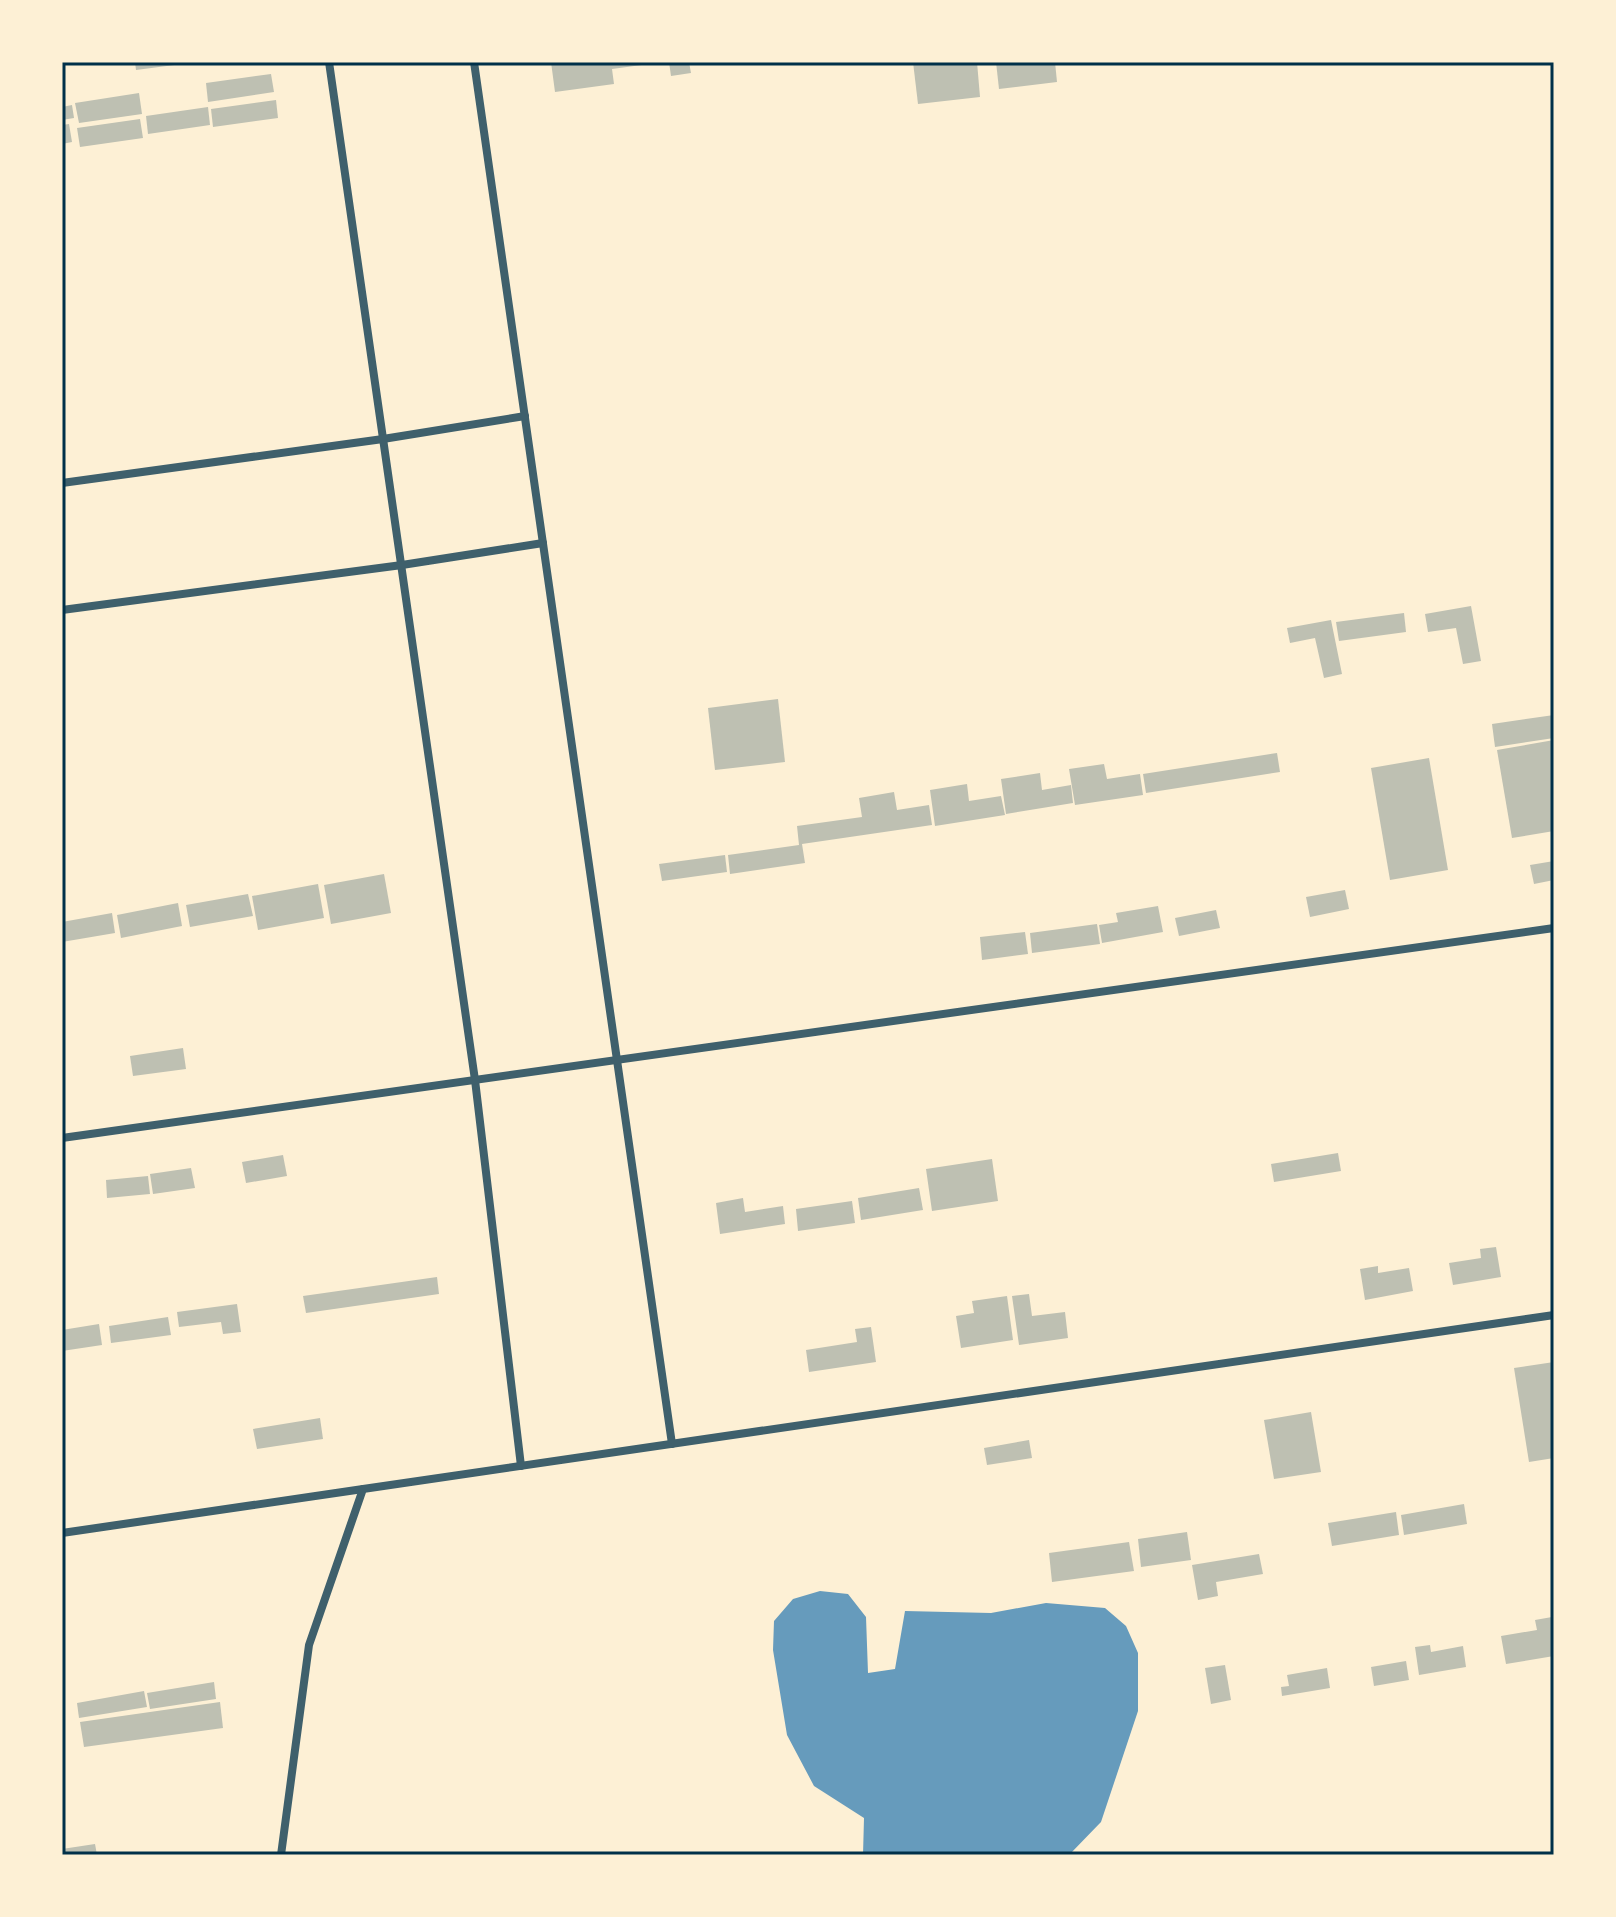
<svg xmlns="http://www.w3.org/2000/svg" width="1616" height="1917" font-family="'Asap Condensed',sans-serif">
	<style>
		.water { fill: #669bbc }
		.building { fill: #bec0b2 }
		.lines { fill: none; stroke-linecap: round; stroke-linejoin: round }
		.minor { stroke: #3f606c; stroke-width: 8 }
		.neatline { fill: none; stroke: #003049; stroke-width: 3 }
	</style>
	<rect width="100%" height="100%" fill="#fdf0d5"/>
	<!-- water -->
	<path class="water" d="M820,1591L848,1594L866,1617L868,1673L895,1669L905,1611L991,1613L1046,1603L1105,1608L1126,1626L1138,1653V1711L1101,1822L1069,1855H863L864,1818L814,1786L787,1735L773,1650L774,1621L793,1599Z"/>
	<!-- building -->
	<g class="building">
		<path d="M135,62H182V64L136,70Z"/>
		<path d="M551,62H649V64L612,69L614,84L555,92Z"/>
		<path d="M669,62H689L691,73L671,76Z"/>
		<path d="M913,62H977L980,97L918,104Z"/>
		<path d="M996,62H1055L1057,82L999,89Z"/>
		<path d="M271,74L274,92L208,102L206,83Z"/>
		<path d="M139,93L142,114L79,123L75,103Z"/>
		<path d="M276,100L278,118L213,127L211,109Z"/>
		<path d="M72,105L74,118L62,120V107Z"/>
		<path d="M208,107L210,125L148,134L146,116Z"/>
		<path d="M140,119L143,138L80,147L77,128Z"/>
		<path d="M69,124L72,142L62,144V125Z"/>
		<path d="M1471,606L1481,661L1463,664L1456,628L1428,632L1425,614Z"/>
		<path d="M1404,613L1406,632L1339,641L1336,622Z"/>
		<path d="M1331,620L1342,674L1324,678L1315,638L1290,643L1287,628Z"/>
		<path d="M778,699L785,762L715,770L708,708Z"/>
		<path d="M1554,715V738L1495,747L1492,724Z"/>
		<path d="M1554,740V831L1512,838L1497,750Z"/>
		<path d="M1277,753L1280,772L1146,793L1143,774Z"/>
		<path d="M1429,758L1448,870L1390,880L1371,768Z"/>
		<path d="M1104,764L1107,779L1140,774L1143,795L1075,805L1069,769Z"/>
		<path d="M1040,773L1042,790L1071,785L1073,803L1006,814L1001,779Z"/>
		<path d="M967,784L969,801L1001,796L1005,815L935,826L930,790Z"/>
		<path d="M894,792L897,810L929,805L932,825L802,844L805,863L730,874L728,855L799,845L797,826L862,817L859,798Z"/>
		<path d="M725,855L727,872L662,881L659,864Z"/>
		<path d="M1554,861V880L1534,884L1530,865Z"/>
		<path d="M384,874L391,913L331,924L324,885Z"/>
		<path d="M318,884L324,918L258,930L252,896Z"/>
		<path d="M1345,890L1349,909L1310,917L1306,897Z"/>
		<path d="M248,894L253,916L190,927L186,905Z"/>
		<path d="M178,903L182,926L121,938L117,915Z"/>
		<path d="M1158,906L1163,932L1102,943L1099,925L1118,922L1116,913Z"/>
		<path d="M1216,910L1220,928L1179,936L1175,918Z"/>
		<path d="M112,913L115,933L62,942V922Z"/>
		<path d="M1097,924L1100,944L1032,953L1030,933Z"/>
		<path d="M1025,932L1028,954L982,960L980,937Z"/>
		<path d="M183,1048L186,1069L133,1076L130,1056Z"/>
		<path d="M1338,1153L1341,1171L1274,1182L1271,1164Z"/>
		<path d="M283,1155L287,1176L246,1183L242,1162Z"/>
		<path d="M992,1159L998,1201L932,1211L926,1169Z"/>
		<path d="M191,1168L195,1188L153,1194L150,1174Z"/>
		<path d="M148,1176L150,1194L107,1198L106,1180Z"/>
		<path d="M919,1188L923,1210L861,1220L858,1198Z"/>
		<path d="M743,1198L745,1212L783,1206L785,1224L720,1234L716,1203Z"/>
		<path d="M852,1201L855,1223L798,1231L796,1209Z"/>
		<path d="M1496,1247L1501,1277L1453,1285L1449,1263L1481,1258L1480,1249Z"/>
		<path d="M1378,1266V1273L1409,1268L1413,1291L1365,1300L1360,1269Z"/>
		<path d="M437,1277L439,1294L306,1313L303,1296Z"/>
		<path d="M1029,1294L1032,1316L1065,1312L1068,1338L1019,1345L1012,1296Z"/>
		<path d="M1007,1296L1013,1340L961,1348L956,1316L974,1313L972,1301Z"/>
		<path d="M237,1304L241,1332L223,1334L221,1322L179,1327L177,1312Z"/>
		<path d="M168,1317L171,1335L111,1343L109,1326Z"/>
		<path d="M99,1324L102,1345L62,1351V1330Z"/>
		<path d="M871,1327L876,1362L809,1372L806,1350L857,1342L855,1329Z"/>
		<path d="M1554,1362V1458L1529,1462L1514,1368Z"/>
		<path d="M1311,1412L1321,1472L1274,1479L1264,1420Z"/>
		<path d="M320,1418L323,1439L257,1449L253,1429Z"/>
		<path d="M1029,1440L1032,1458L987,1465L984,1448Z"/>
		<path d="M1464,1504L1467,1524L1404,1535L1401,1515Z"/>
		<path d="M1396,1512L1399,1535L1332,1546L1328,1523Z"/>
		<path d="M1187,1532L1191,1560L1141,1567L1138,1539Z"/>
		<path d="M1129,1542L1134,1571L1052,1582L1049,1553Z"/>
		<path d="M1259,1554L1263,1574L1216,1582L1218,1596L1198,1600L1192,1565Z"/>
		<path d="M1552,1617L1554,1656L1506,1664L1501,1636L1537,1630L1535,1620Z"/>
		<path d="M1430,1645L1431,1652L1463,1646L1466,1667L1419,1675L1415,1647Z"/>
		<path d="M1406,1661L1409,1680L1374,1686L1371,1667Z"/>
		<path d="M1225,1665L1231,1700L1211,1704L1205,1668Z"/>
		<path d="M1327,1668L1330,1688L1282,1696L1281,1687L1289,1686L1287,1675Z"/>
		<path d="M214,1682L216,1699L150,1709L147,1693Z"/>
		<path d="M144,1691L147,1707L79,1718L77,1703Z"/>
		<path d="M220,1702L223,1728L84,1747L80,1722Z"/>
		<path d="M95,1844L97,1855H62V1849Z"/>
	</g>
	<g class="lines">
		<!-- minor -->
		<g class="minor">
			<path d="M329,62L475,1080L521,1466"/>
			<path d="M474,62L672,1444"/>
			<path d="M62,483L383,439L525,416"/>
			<path d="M62,610L402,565L543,543"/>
			<path d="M62,1138L1554,928"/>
			<path d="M62,1533L363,1489"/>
			<path d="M281,1855L309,1645L363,1489L1554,1315"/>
		</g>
	</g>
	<!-- border -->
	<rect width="1616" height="1917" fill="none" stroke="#fdf0d5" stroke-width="128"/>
	<rect x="64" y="64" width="1488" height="1789" class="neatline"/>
</svg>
